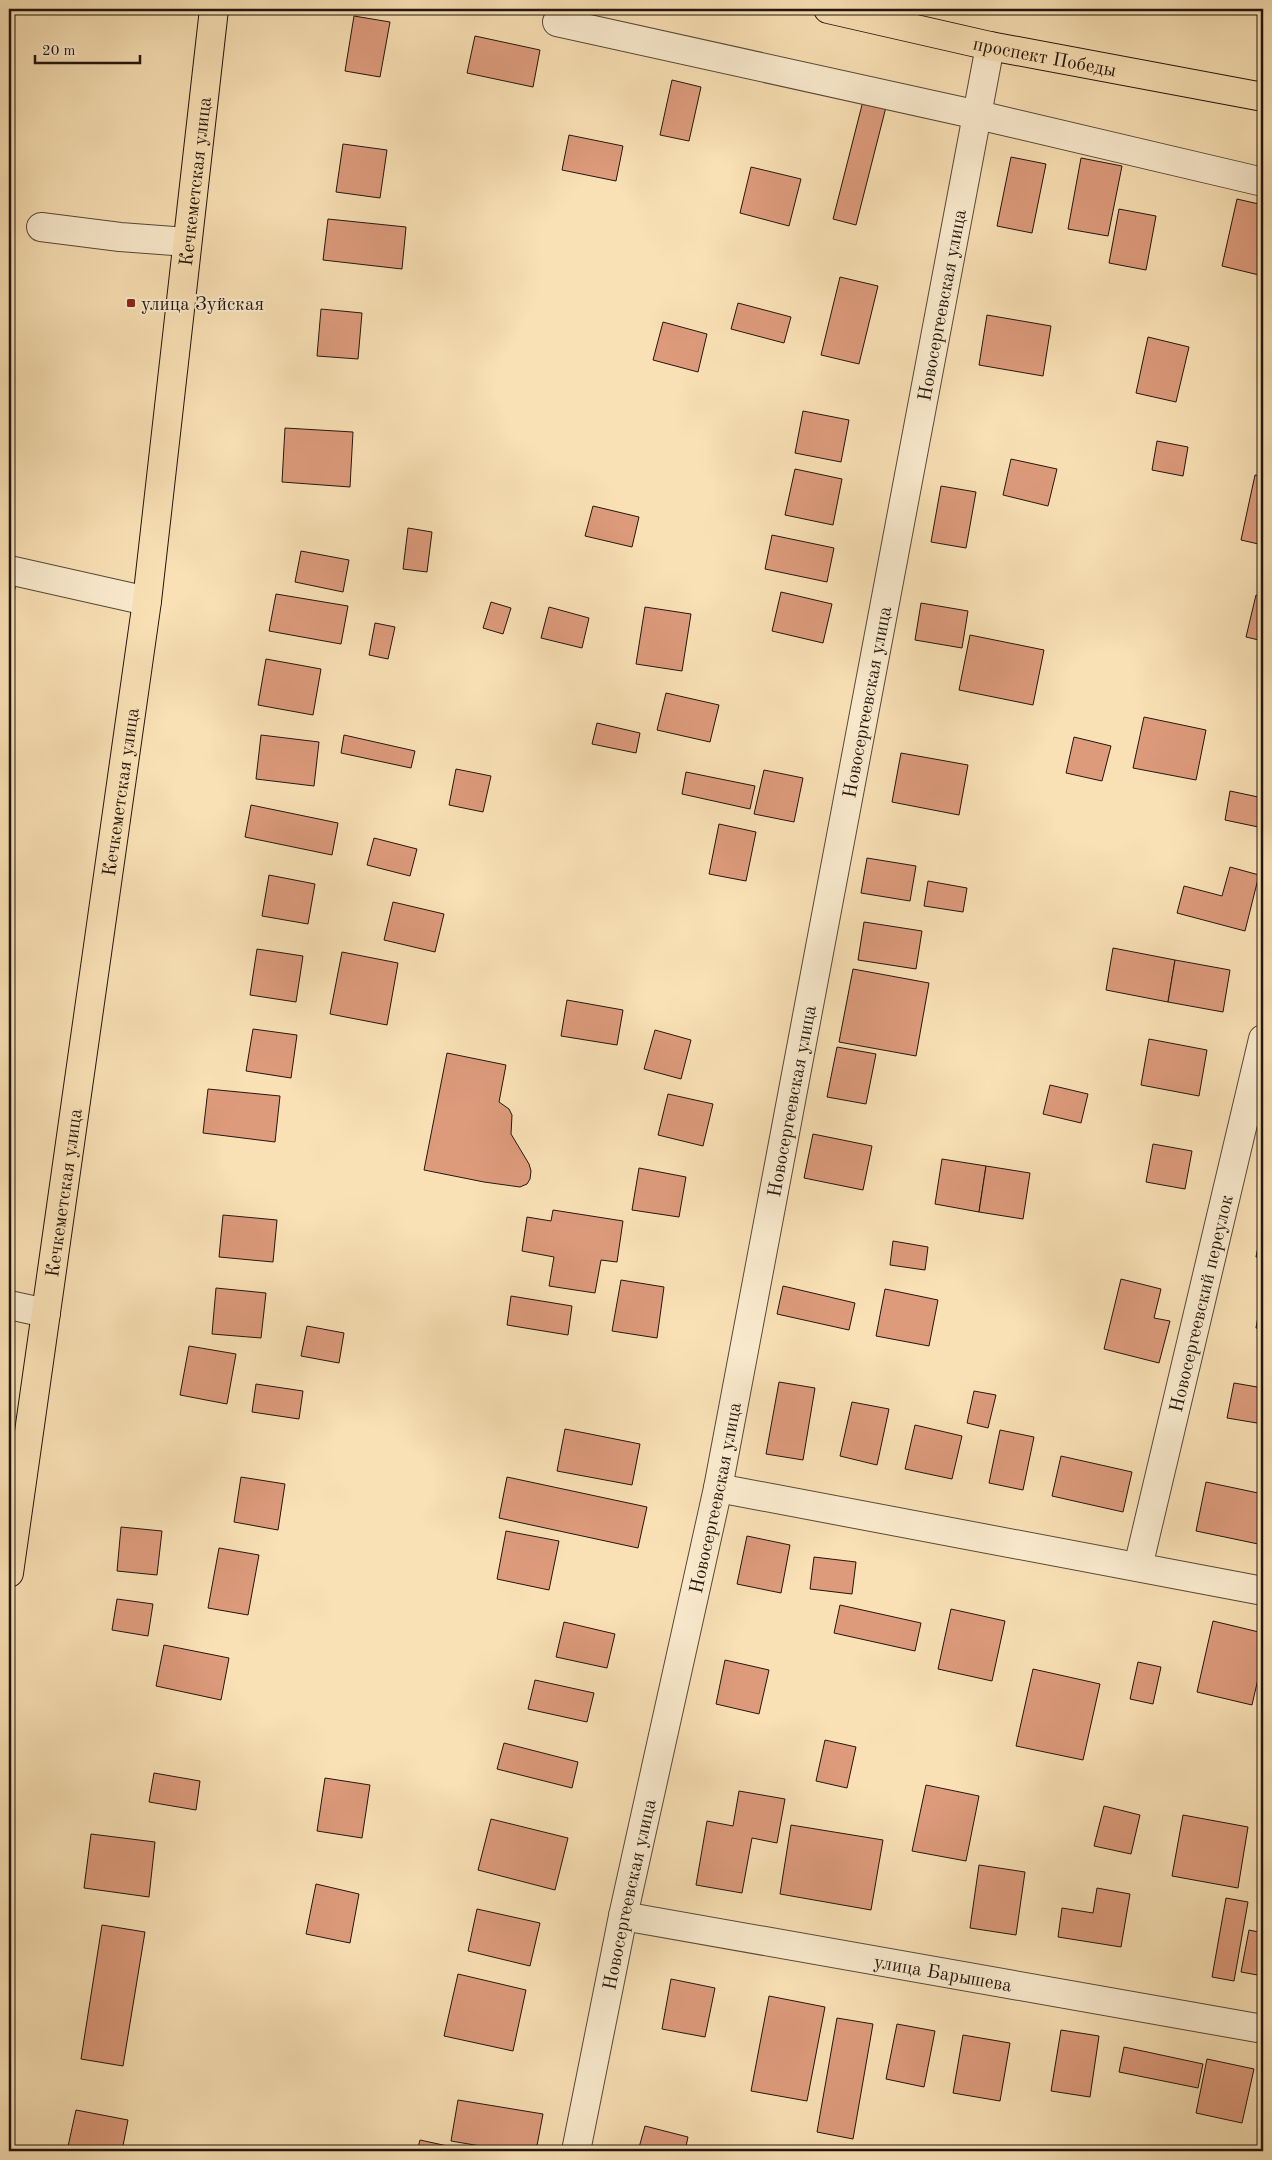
<svg xmlns="http://www.w3.org/2000/svg" width="1272" height="2160" font-family="'Old Standard TT',serif">
	<style>
		.building { fill: #dd9b7c; stroke: #23150e }
		.lines { fill: none; stroke-linecap: round; stroke-linejoin: round }
		.minor-casing { stroke: #584838; stroke-width: 30 }
		.major-casing { stroke: #23150e; stroke-width: 30 }
		.minor { stroke: #fbeccf; stroke-width: 28 }
		.major { stroke: #f9e1b5; stroke-width: 28 }
		.poi-dot { fill: #8f2418; stroke: #fbeccf; stroke-width: 2 }
		.labels { text-anchor: middle; stroke-width: 4; stroke-linejoin: round; paint-order: stroke }
		.street-label { font-size: 19px; fill: #23150e; stroke: #fbeccf }
		.poi-label { font-size: 19px; fill: #23150e; stroke: #fbeccf; text-anchor: start }
	</style>
	<rect width="100%" height="100%" fill="#f9e1b5"/>
	<filter id="stains"><feTurbulence type="fractalNoise" baseFrequency=".004" numOctaves="4"/><feColorMatrix values="0 0 0 0 .2 0 0 0 0 .09 0 0 0 0 .02 0 0 0 .5 -.17"/></filter>
	<radialGradient id="worn" r=".72"><stop offset=".6" stop-color="#630" stop-opacity="0"/><stop offset="1" stop-color="#630" stop-opacity=".3"/></radialGradient>
	<!-- building -->
	<g class="building">
		<path d="M354,16L390,22L380,77L345,71Z"/>
		<path d="M475,36L540,50L533,87L467,73Z"/>
		<path d="M672,80L701,87L689,141L660,135Z"/>
		<path d="M863,101L886,107L856,225L833,219Z"/>
		<path d="M569,135L623,146L616,181L562,170Z"/>
		<path d="M343,144L387,150L380,198L336,192Z"/>
		<path d="M1011,157L1046,164L1032,233L997,226Z"/>
		<path d="M1081,158L1122,166L1108,236L1068,229Z"/>
		<path d="M751,167L801,179L789,226L740,213Z"/>
		<path d="M1237,199L1263,205V276L1222,266Z"/>
		<path d="M1119,209L1156,216L1146,270L1109,263Z"/>
		<path d="M328,219L406,227L402,269L323,260Z"/>
		<path d="M840,277L878,286L859,364L821,355Z"/>
		<path d="M738,303L791,317L784,343L731,329Z"/>
		<path d="M321,309L362,313L358,359L317,356Z"/>
		<path d="M987,315L1051,326L1043,376L979,365Z"/>
		<path d="M663,322L707,334L698,372L653,360Z"/>
		<path d="M1148,337L1189,347L1176,402L1136,393Z"/>
		<path d="M803,411L849,420L841,462L795,453Z"/>
		<path d="M285,428L353,432L350,487L282,482Z"/>
		<path d="M1157,441L1188,447L1183,476L1152,470Z"/>
		<path d="M1011,459L1057,469L1048,506L1003,495Z"/>
		<path d="M795,469L842,479L833,525L785,515Z"/>
		<path d="M1255,475L1263,476V545L1241,540Z"/>
		<path d="M941,486L976,492L966,548L931,542Z"/>
		<path d="M593,506L639,517L632,547L585,536Z"/>
		<path d="M408,528L432,532L427,572L403,569Z"/>
		<path d="M772,535L834,548L827,582L765,569Z"/>
		<path d="M301,551L349,560L343,592L295,582Z"/>
		<path d="M9,582L16,583L9,619Z"/>
		<path d="M781,592L832,604L823,643L772,631Z"/>
		<path d="M276,594L348,606L341,644L269,631Z"/>
		<path d="M1256,595L1263,597V641L1246,637Z"/>
		<path d="M491,602L511,608L503,634L483,628Z"/>
		<path d="M921,603L968,611L962,648L915,640Z"/>
		<path d="M549,607L589,618L582,648L541,638Z"/>
		<path d="M645,607L691,614L682,671L636,664Z"/>
		<path d="M375,623L395,627L388,659L369,655Z"/>
		<path d="M970,635L1044,650L1033,705L959,690Z"/>
		<path d="M266,659L321,669L313,715L258,705Z"/>
		<path d="M666,693L719,705L710,742L657,730Z"/>
		<path d="M1144,717L1206,730L1196,780L1133,768Z"/>
		<path d="M597,723L640,733L636,753L592,744Z"/>
		<path d="M261,735L319,742L314,786L256,779Z"/>
		<path d="M344,735L415,751L411,768L341,753Z"/>
		<path d="M1074,737L1111,746L1102,781L1066,773Z"/>
		<path d="M901,753L968,765L959,815L892,802Z"/>
		<path d="M456,769L491,776L483,812L449,805Z"/>
		<path d="M764,770L803,778L794,822L754,814Z"/>
		<path d="M686,772L755,786L750,809L682,794Z"/>
		<path d="M1230,791L1263,798V828L1225,820Z"/>
		<path d="M251,805L338,823L332,855L245,837Z"/>
		<path d="M719,824L756,832L746,881L709,874Z"/>
		<path d="M374,838L417,849L410,876L367,865Z"/>
		<path d="M867,858L916,866L910,901L861,893Z"/>
		<path d="M1230,867L1259,875L1245,931L1177,913L1184,886L1222,896Z"/>
		<path d="M269,875L315,884L308,924L262,916Z"/>
		<path d="M928,881L967,888L963,912L924,906Z"/>
		<path d="M393,902L444,914L435,952L384,940Z"/>
		<path d="M864,922L922,931L916,969L858,960Z"/>
		<path d="M1113,948L1175,960L1168,1002L1106,990Z"/>
		<path d="M257,949L303,956L296,1002L250,995Z"/>
		<path d="M342,952L398,963L387,1025L330,1014Z"/>
		<path d="M1175,960L1230,970L1223,1012L1168,1002Z"/>
		<path d="M853,969L929,983L916,1056L839,1042Z"/>
		<path d="M567,1000L623,1010L617,1045L561,1036Z"/>
		<path d="M253,1029L297,1035L291,1078L246,1071Z"/>
		<path d="M655,1030L691,1040L681,1079L644,1069Z"/>
		<path d="M1149,1039L1207,1050L1199,1096L1141,1085Z"/>
		<path d="M837,1047L876,1054L866,1104L827,1097Z"/>
		<path d="M447,1053L506,1065L499,1102L509,1109L512,1115L511,1134L529,1164L531,1171L530,1179L527,1184L520,1187L484,1182L424,1170Z"/>
		<path d="M1050,1085L1088,1094L1081,1123L1043,1114Z"/>
		<path d="M208,1089L280,1096L275,1142L203,1133Z"/>
		<path d="M668,1094L713,1104L703,1146L658,1135Z"/>
		<path d="M813,1134L872,1146L863,1190L804,1178Z"/>
		<path d="M1153,1144L1192,1151L1185,1189L1146,1182Z"/>
		<path d="M942,1159L986,1166L979,1212L935,1204Z"/>
		<path d="M986,1166L1030,1173L1023,1219L979,1212Z"/>
		<path d="M639,1168L686,1177L679,1217L632,1210Z"/>
		<path d="M553,1210L623,1221L617,1262L601,1260L595,1293L549,1286L554,1257L522,1251L527,1217L551,1221Z"/>
		<path d="M223,1215L277,1220L273,1262L219,1257Z"/>
		<path d="M1262,1226H1263V1258L1256,1257Z"/>
		<path d="M893,1241L928,1247L925,1270L890,1265Z"/>
		<path d="M1121,1279L1161,1289L1154,1318L1170,1321L1159,1363L1104,1349Z"/>
		<path d="M621,1280L664,1287L657,1338L612,1331Z"/>
		<path d="M783,1286L855,1303L849,1330L777,1314Z"/>
		<path d="M216,1288L266,1293L261,1338L212,1334Z"/>
		<path d="M885,1289L938,1300L929,1346L876,1336Z"/>
		<path d="M1262,1293H1263V1329L1256,1328Z"/>
		<path d="M511,1296L572,1306L568,1335L507,1325Z"/>
		<path d="M307,1326L344,1333L339,1363L301,1356Z"/>
		<path d="M189,1346L236,1354L227,1404L180,1395Z"/>
		<path d="M779,1382L815,1388L803,1460L766,1454Z"/>
		<path d="M1234,1383L1263,1388V1424L1227,1418Z"/>
		<path d="M256,1384L303,1391L299,1419L252,1412Z"/>
		<path d="M974,1391L996,1395L988,1428L967,1423Z"/>
		<path d="M852,1402L889,1409L877,1465L840,1456Z"/>
		<path d="M915,1425L962,1436L952,1479L905,1469Z"/>
		<path d="M565,1429L640,1444L632,1485L557,1471Z"/>
		<path d="M1000,1430L1034,1437L1023,1490L989,1483Z"/>
		<path d="M1061,1456L1132,1472L1123,1512L1052,1496Z"/>
		<path d="M241,1477L285,1484L278,1530L234,1522Z"/>
		<path d="M507,1477L647,1507L638,1548L499,1518Z"/>
		<path d="M1206,1482L1263,1494V1545L1196,1531Z"/>
		<path d="M121,1527L162,1531L157,1575L117,1571Z"/>
		<path d="M506,1531L559,1541L549,1590L497,1579Z"/>
		<path d="M747,1536L790,1545L781,1593L737,1584Z"/>
		<path d="M219,1548L259,1555L248,1615L208,1608Z"/>
		<path d="M814,1557L856,1562L852,1594L810,1589Z"/>
		<path d="M117,1599L153,1604L148,1636L112,1630Z"/>
		<path d="M840,1605L921,1623L915,1651L834,1633Z"/>
		<path d="M951,1609L1005,1621L992,1681L938,1669Z"/>
		<path d="M1213,1621L1263,1633V1657L1252,1705L1197,1692Z"/>
		<path d="M564,1622L615,1634L607,1668L556,1657Z"/>
		<path d="M164,1645L229,1658L221,1700L156,1686Z"/>
		<path d="M725,1660L769,1670L759,1714L716,1704Z"/>
		<path d="M1138,1662L1161,1667L1153,1704L1130,1699Z"/>
		<path d="M1033,1669L1100,1684L1083,1760L1016,1746Z"/>
		<path d="M535,1680L594,1693L587,1722L528,1709Z"/>
		<path d="M825,1740L856,1747L847,1788L816,1781Z"/>
		<path d="M504,1743L578,1762L572,1788L497,1769Z"/>
		<path d="M154,1773L200,1781L196,1810L149,1802Z"/>
		<path d="M325,1778L370,1785L362,1838L317,1831Z"/>
		<path d="M926,1785L979,1796L966,1861L912,1851Z"/>
		<path d="M739,1791L785,1799L777,1843L752,1838L742,1893L696,1885L707,1821L733,1826Z"/>
		<path d="M1104,1806L1140,1815L1131,1854L1094,1846Z"/>
		<path d="M1183,1815L1248,1827L1238,1888L1172,1876Z"/>
		<path d="M491,1819L568,1838L555,1890L478,1870Z"/>
		<path d="M791,1825L883,1840L871,1910L780,1894Z"/>
		<path d="M91,1834L155,1842L149,1897L84,1888Z"/>
		<path d="M979,1865L1025,1872L1016,1935L970,1928Z"/>
		<path d="M316,1884L359,1894L350,1943L306,1934Z"/>
		<path d="M1097,1888L1130,1894L1121,1947L1058,1937L1062,1908L1093,1913Z"/>
		<path d="M1226,1898L1248,1902L1234,1981L1212,1977Z"/>
		<path d="M477,1909L540,1923L530,1966L468,1951Z"/>
		<path d="M102,1925L145,1932L123,2066L81,2059Z"/>
		<path d="M1249,1930L1263,1933V1976L1241,1972Z"/>
		<path d="M458,1974L526,1990L513,2051L444,2036Z"/>
		<path d="M671,1979L715,1988L705,2037L662,2029Z"/>
		<path d="M769,1996L825,2007L807,2101L751,2091Z"/>
		<path d="M837,2018L873,2024L853,2139L817,2132Z"/>
		<path d="M897,2024L935,2031L924,2087L886,2079Z"/>
		<path d="M1061,2030L1099,2036L1090,2097L1051,2091Z"/>
		<path d="M963,2035L1010,2043L1000,2101L953,2093Z"/>
		<path d="M1124,2047L1203,2064L1198,2088L1119,2072Z"/>
		<path d="M1207,2059L1254,2069L1242,2123L1196,2113Z"/>
		<path d="M458,2100L543,2114L536,2151H510L451,2141Z"/>
		<path d="M76,2110L128,2120L122,2151H67Z"/>
		<path d="M645,2126L688,2137L685,2151H638Z"/>
		<path d="M420,2140L466,2150V2151H417Z"/>
	</g>
	<g class="lines">
		<!-- minor casing -->
		<g class="minor-casing">
			<g id="minor">
				<path d="M557,22L978,115L1263,182"/>
				<path d="M41,227L120,237L187,242"/>
				<path d="M9,570L147,601"/>
				<path d="M9,1305L46,1313"/>
				<path d="M718,1488L1263,1591"/>
				<path id="s1" d="M1138,1567L1263,1039"/>
				<path id="s2" d="M623,1916L1263,2029"/>
				<path id="s3" d="M576,2151L623,1916L718,1488L990,46"/>
			</g>
		</g>
		<!-- major casing -->
		<g class="major-casing">
			<g id="major">
				<path id="s4" d="M828,9L990,46L1263,97"/>
				<path id="s5" d="M9,1573L147,601L214,9"/>
			</g>
		</g>
		<!-- minor -->
		<use href="#minor" class="minor"/>
		<!-- major -->
		<use href="#major" class="major"/>
	</g>
	<!-- markers -->
	<rect class="poi-dot" x="126" y="298" width="10" height="10" rx="2.5"/>
	<g class="labels">
		<!-- street labels -->
		<g class="street-label">
			<text dy="7" stroke="none"><textPath href="#s4" startOffset="222">проспект Победы</textPath></text>
			<text dy="7" stroke="none"><textPath href="#s5" startOffset="1404">Кечкеметская улица</textPath></text>
			<text dy="7" stroke="none"><textPath href="#s3" startOffset="1882">Новосергеевская улица</textPath></text>
			<text dy="7" stroke="none"><textPath href="#s3" startOffset="1478">Новосергеевская улица</textPath></text>
			<text dy="7" stroke="none"><textPath href="#s5" startOffset="789">Кечкеметская улица</textPath></text>
			<text dy="7" stroke="none"><textPath href="#s3" startOffset="1072">Новосергеевская улица</textPath></text>
			<text dy="7" stroke="none"><textPath href="#s5" startOffset="384">Кечкеметская улица</textPath></text>
			<text dy="7" stroke="none"><textPath href="#s1" startOffset="271">Новосергеевский переулок</textPath></text>
			<text dy="7" stroke="none"><textPath href="#s3" startOffset="668">Новосергеевская улица</textPath></text>
			<text dy="7" stroke="none"><textPath href="#s3" startOffset="262">Новосергеевская улица</textPath></text>
			<text dy="7" stroke="none"><textPath href="#s2" startOffset="325">улица Барышева</textPath></text>
		</g>
		<!-- poi labels -->
		<g class="poi-label">
			<text x="141" y="310">улица Зуйская</text>
		</g>
	</g>
	<!-- margin -->
	<rect width="1272" height="2160" fill="none" stroke="#f9e1b5" stroke-width="30"/>
	<rect x="10" y="10" width="1252" height="2140" fill="none" stroke="#23150e" stroke-width="2.5"/>
	<rect x="15" y="15" width="1242" height="2130" fill="none" stroke="#23150e"/>
	<!-- scale -->
	<path d="M35 55v8h105v-8" fill="none" stroke="#23150e" stroke-width="2.5"/>
	<text x="42" y="55" font-size="15" fill="#23150e" stroke="#fbeccf" stroke-width="4" paint-order="stroke">20 m</text>
	<rect width="100%" height="100%" filter="url(#stains)"/>
	<rect width="100%" height="100%" fill="url(#worn)"/>
</svg>
